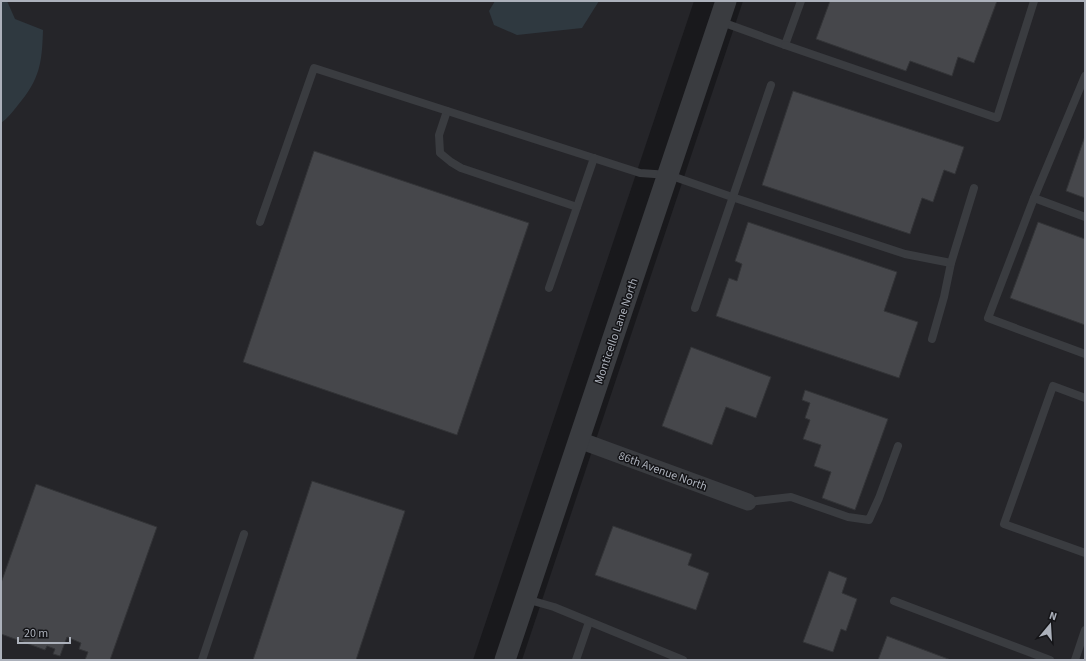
<svg xmlns="http://www.w3.org/2000/svg" width="1086" height="661" font-family="'Source Sans 3',sans-serif">
	<style>
		.built { fill: #252529 }
		.water { fill: #2f3940 }
		.building { fill: #46474b; stroke: #333437 }
		.lines { fill: none; stroke-linecap: round; stroke-linejoin: round }
		.service { stroke: #3a3c40; stroke-width: 8 }
		.minor { stroke: #3a3c40; stroke-width: 17 }
		.tertiary { stroke: #3a3c40; stroke-width: 21 }
		.labels { text-anchor: middle; stroke-width: 3; stroke-linejoin: round; paint-order: stroke }
		.street-label { font-size: 12px; fill: #acb1bb; stroke: #141417 }
	</style>
	<rect width="100%" height="100%" fill="#19191c"/>
	<!-- built -->
	<g class="built">
		<path d="M1,1H694L473,660H1Z"/>
		<path d="M743,1H1085V660H522Z"/>
	</g>
	<!-- water -->
	<g class="water">
		<path d="M1,1H7L15,19L43,30C42,63 40,79 18,105C13,111 8,118 1,123Z"/>
		<path d="M495,1H599L582,28L517,35L494,25L489,11Z"/>
	</g>
	<!-- building -->
	<g class="building">
		<path d="M830,1H997L974,63L958,57L952,76L910,61L906,71L816,39Z"/>
		<path d="M793,91L964,147L955,174L944,170L933,202L922,198L910,234L762,185Z"/>
		<path d="M1085,136V198L1066,191Z"/>
		<path d="M314,151L529,223L457,435L243,362Z"/>
		<path d="M748,222L897,272L884,311L918,322L899,378L716,316L729,278L737,281L742,264L735,261Z"/>
		<path d="M1038,222L1085,239V325L1010,298Z"/>
		<path d="M691,347L771,377L756,418L726,407L712,445L662,426Z"/>
		<path d="M805,390L888,419L855,510L822,498L831,472L814,466L821,445L803,439L810,420L805,418L810,403L802,400Z"/>
		<path d="M312,481L405,511L356,660H253Z"/>
		<path d="M36,484L157,527L110,660H85L88,652L79,649L81,643L67,637L60,656L53,654L55,649L47,646L45,650L1,634V583Z"/>
		<path d="M613,526L692,554L688,565L709,573L696,610L595,575Z"/>
		<path d="M829,571L847,578L842,593L857,599L846,631L841,629L833,652L803,642Z"/>
		<path d="M887,636L951,660H878Z"/>
	</g>
	<g class="lines">
		<!-- service -->
		<g class="service">
			<path d="M719,21L785,45L801,1"/>
			<path d="M785,45L997,118L1034,1"/>
			<path d="M1085,76L1034,198L988,318L1085,354"/>
			<path d="M447,111L439,135L440,153L451,162L461,168L577,207"/>
			<path d="M1034,198L1085,217"/>
			<path d="M260,222L314,68L640,173L669,175L732,197L905,254L951,263L944,297L932,339"/>
			<path d="M951,263L974,188"/>
			<path d="M549,288L594,158"/>
			<path d="M695,308L771,85"/>
			<path d="M1085,398L1053,386L1004,524L1085,553"/>
			<path d="M748,502L791,497L848,517L869,520L879,498L898,446"/>
			<path d="M526,599L554,607L683,660"/>
			<path d="M894,601L1050,660"/>
			<path d="M202,660L244,534"/>
			<path d="M576,660L589,622"/>
			<path d="M1075,660L1085,630"/>
		</g>
		<!-- minor -->
		<path class="minor" d="M579,440L748,502"/>
		<!-- tertiary -->
		<path class="tertiary" d="M505,660L726,1"/>
	</g>
	<g class="labels">
		<!-- street labels -->
		<g class="street-label">
			<text transform="translate(616 331) rotate(-71)" y="4">Monticello Lane North</text>
			<text transform="translate(663 471) rotate(20)" y="4">86th Avenue North</text>
		</g>
	</g>
	<!-- border -->
	<rect width="1086" height="661" fill="none" stroke="#acb1bb" stroke-width="4"/>
	<!-- north arrow -->
	<g transform="translate(1050 625) rotate(18)" stroke="#141417" stroke-width="3" paint-order="stroke">
	<path d="M0-3L7 15L0 10L-7 15Z" fill="#acb1bb"/>
	<text y="-6" font-size="11" font-weight="bold" text-anchor="middle" fill="#acb1bb">N</text>
	</g>
	<!-- scale -->
	<path d="M18 637v6h52v-6" fill="none" stroke="#acb1bb" stroke-width="2"/>
	<text x="24" y="637" font-size="12" fill="#acb1bb" stroke="#141417" stroke-width="3" paint-order="stroke">20 m</text>
</svg>
